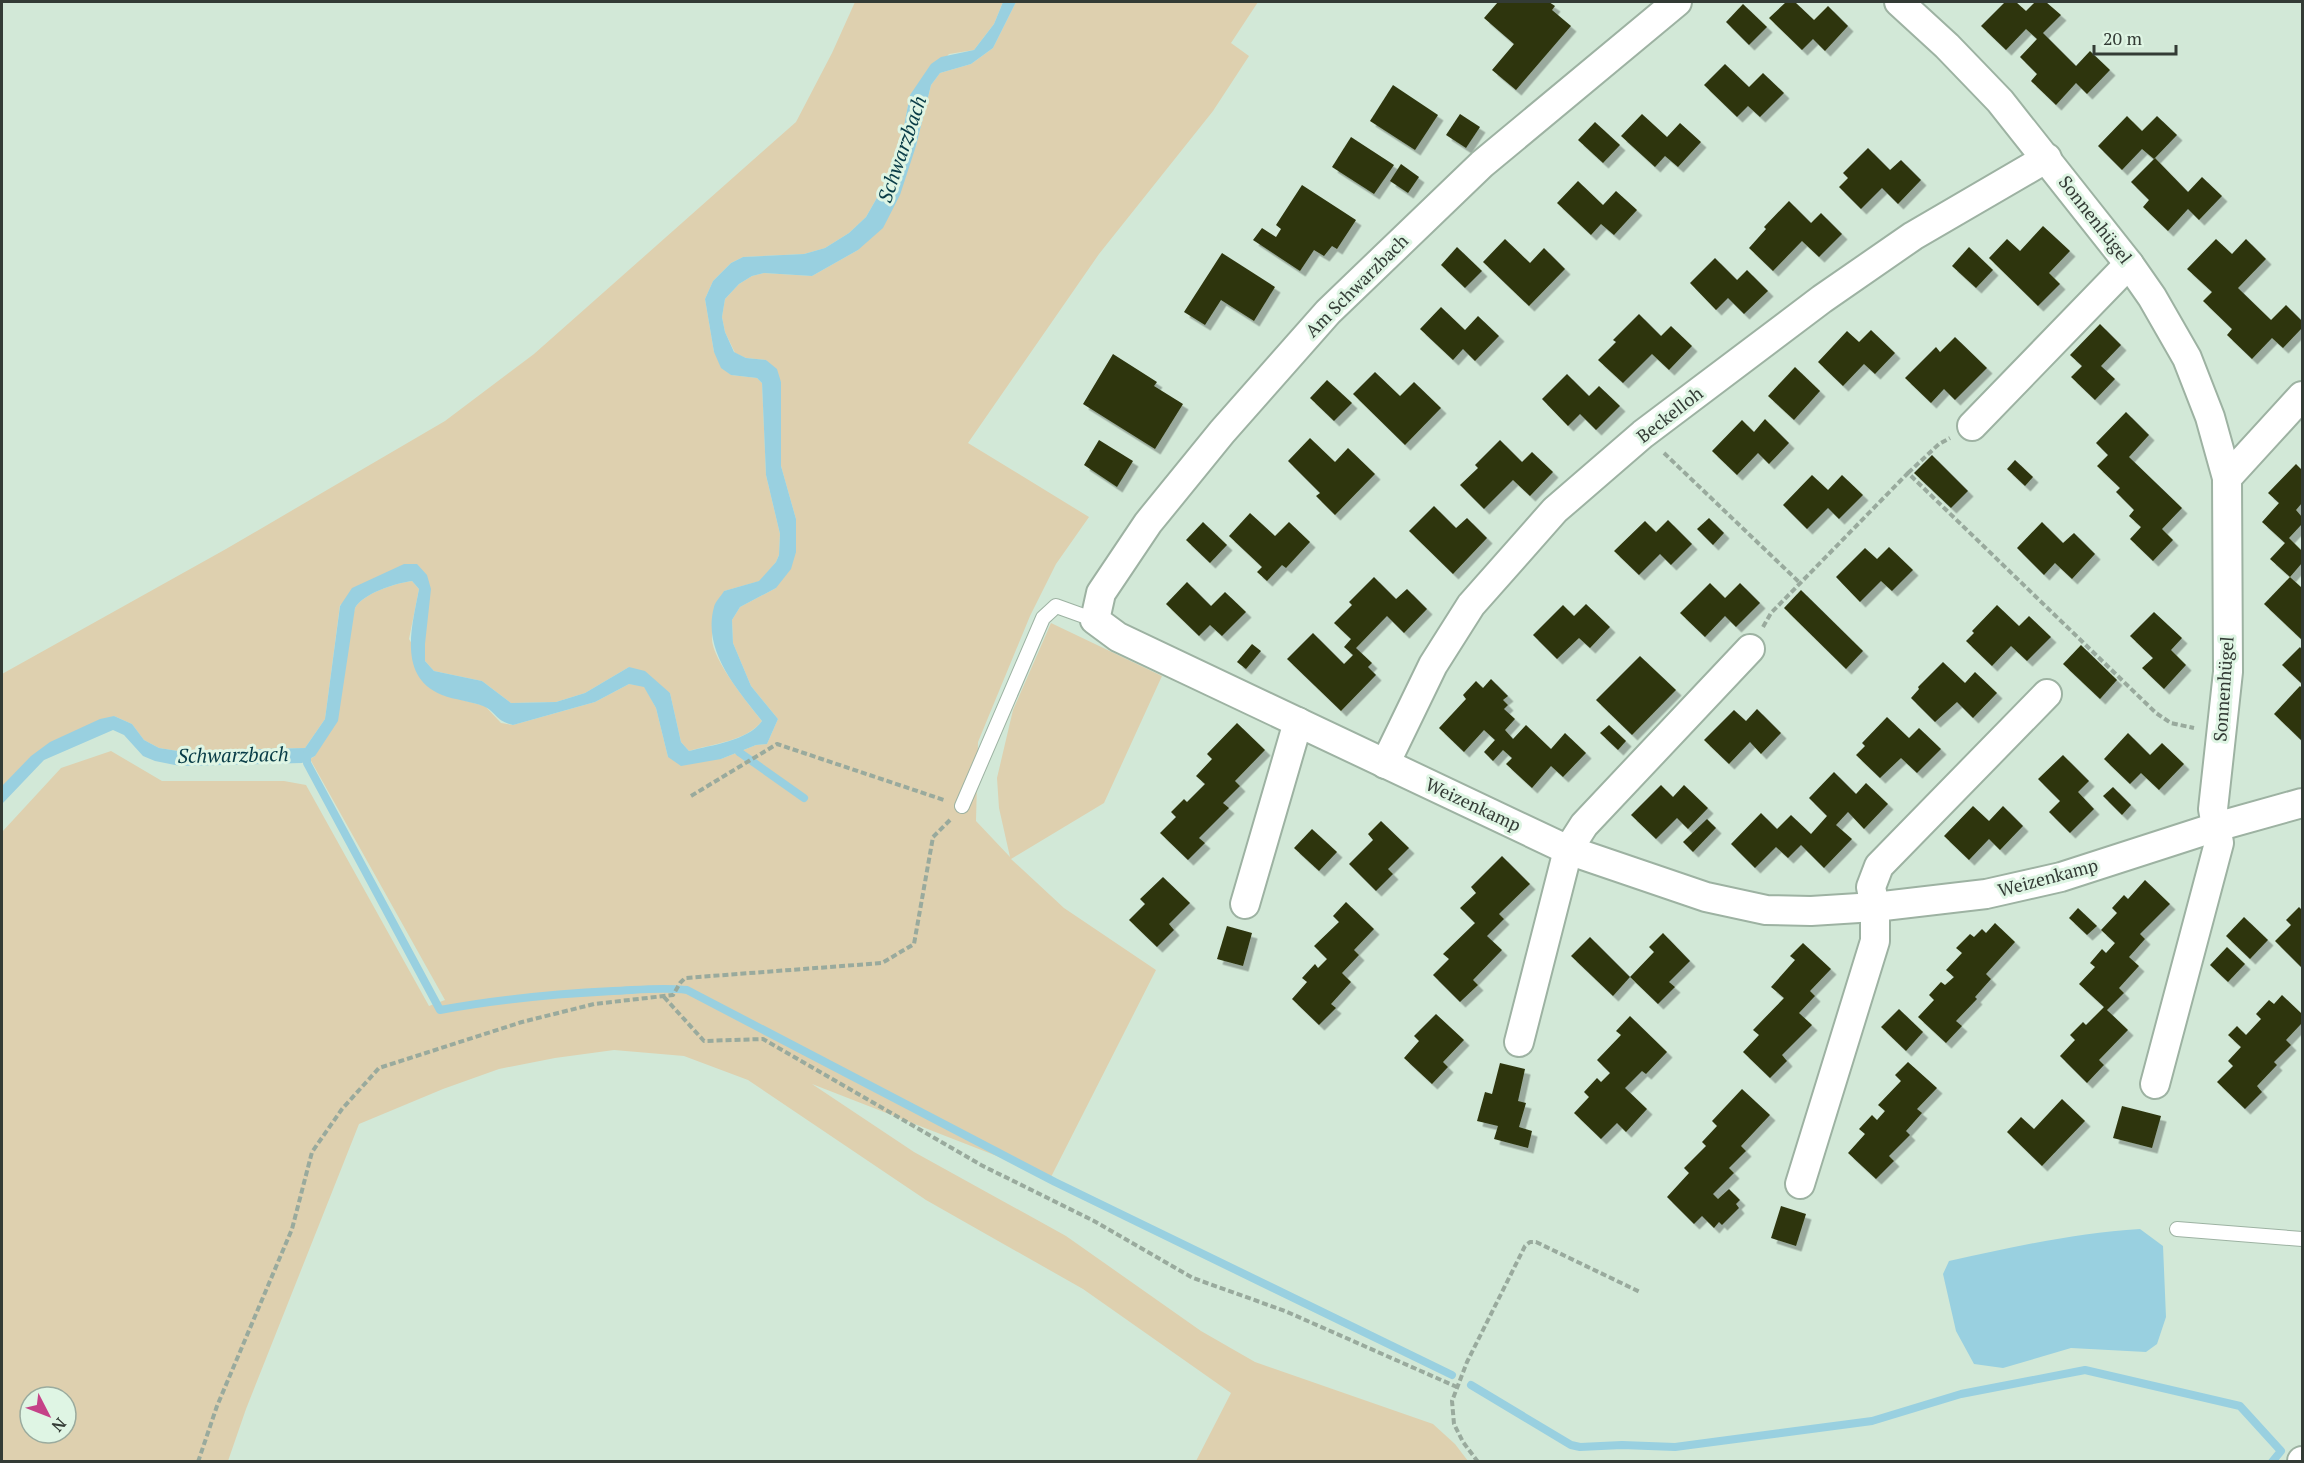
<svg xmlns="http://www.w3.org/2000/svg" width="2304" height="1463" font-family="'PT Serif',serif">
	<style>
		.green { fill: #ded0af; fill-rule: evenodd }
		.water { fill: #99d0e0 }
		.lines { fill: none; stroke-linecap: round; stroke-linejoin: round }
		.stream { stroke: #99d0e0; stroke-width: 8 }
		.building { fill: #2d350e; filter: url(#shadow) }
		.service-casing { stroke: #9db2a2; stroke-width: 16 }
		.minor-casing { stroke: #9db2a2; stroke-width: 32 }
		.path { stroke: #99aa9d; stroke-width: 4; stroke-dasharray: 6 3; stroke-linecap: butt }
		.service { stroke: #fff; stroke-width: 14 }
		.minor { stroke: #fff; stroke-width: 28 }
		.labels { text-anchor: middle; stroke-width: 6; stroke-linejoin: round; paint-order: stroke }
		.street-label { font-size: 18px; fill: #333b35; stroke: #dff5e4 }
		.water-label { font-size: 20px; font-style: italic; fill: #073b46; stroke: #dff5e4 }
	</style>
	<defs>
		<filter id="shadow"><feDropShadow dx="5.5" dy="5.5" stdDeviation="0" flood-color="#0004"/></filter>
	</defs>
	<rect width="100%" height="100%" fill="#d2e8d7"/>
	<!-- green -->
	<g class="green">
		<path d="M855,2H1003L994,24L974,50L949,54L910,95L900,147L882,189L866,217L849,233L825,248L804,254L743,257L731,263L713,281L705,299L714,352L731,375L757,378L762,383L766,475L780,534L779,555L776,562L760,581L724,591C720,606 713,622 712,637C710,657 749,705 762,721C747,741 712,744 689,751L681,742L670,693L629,667L585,693L556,702L511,703L482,681L434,671L425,661L417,564L340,605L325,719L305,748L178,751L159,748L144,740L132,724L114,716L2,786V674L226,549L445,421L534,354L796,122L832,53Z"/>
		<path d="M1016,2H1258L1231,43L1249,56L1213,111L1099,254L968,443L1089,517L1056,564L1030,616L978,742L976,821L1010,857L999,808L997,778L1013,710L1051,623L1162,676L1104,803L1011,859L1064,908L1156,970L1051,1177L812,1084L914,1152L1066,1236L1201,1331L1255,1362L1433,1424L1455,1444L1468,1461H1196L1231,1393L1083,1289L926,1200L748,1080L684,1056L614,1050L555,1058L499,1069L443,1089L359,1124L246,1409L228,1461H2V832L61,768L111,751L162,781H284L306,785L429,1006L445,1000L310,759L315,756L355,608C362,594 396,583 412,581L419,589L409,639L443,695L485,706L501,723L513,725L595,702L629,684L644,686L656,708L668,757L721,759L756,745L767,744L778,719L751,686L733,643L732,620L740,607L776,588L796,519L781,466V382L766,360L746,358L735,353L725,332L722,317L725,299L739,284L752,276L764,273L812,276L858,250L916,146L931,85L940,73L971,64L993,48ZM30,1397H66V1433H30Z"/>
	</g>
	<!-- water -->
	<g class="water">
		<path d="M1003,2H1016L993,48L971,64L940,73L931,85L916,146L900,195L883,228L858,250L812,276L764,273L752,276L739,284L725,299L722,317L725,332L734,352L746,358L766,360L777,369L781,382V466L796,519V552L791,569L776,588L740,607L732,620L733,643L751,686L778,719L767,744L756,745L721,759L681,766L668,757L656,708L644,687L629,684L595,702L513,725C495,721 496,711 483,706C470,701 455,700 442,695C397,677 412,626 419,589L412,581C396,583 362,594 355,608L338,721L315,756L302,763L180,766L155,761L143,756L124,735L113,730L44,760L2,804V786L31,756L50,742L100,719L114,716L132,724L144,740L159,748L178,751L305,748L325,719L340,606L352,588L404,564H417L427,575L431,589L425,644V661L434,671L482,681L511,703L556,702L585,693L629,667L645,671L670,693L681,742L689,751C711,745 748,741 762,721C737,689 702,651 714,607C715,602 721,596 724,591L759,581L776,562L779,555L780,534L766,475L762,383L757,378L731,375L721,368L714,352L705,299L713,281L731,263L743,257L804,254L825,248L849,233L866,217L882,189L900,147L910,95L931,64L941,57L974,50L994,24Z"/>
		<path d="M2140,1229L2163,1246L2166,1317L2157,1344L2146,1352L2071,1348L2003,1368L1974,1364L1956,1331L1943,1274L1949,1261C2012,1247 2075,1233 2140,1229Z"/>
	</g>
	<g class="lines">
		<!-- stream -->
		<g class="stream">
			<path d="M739,752L804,798"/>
			<path d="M307,753V763L440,1010C498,999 554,994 613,991C638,990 662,987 687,990L1055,1182L1452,1375"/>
			<path d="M1471,1385L1571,1445L1580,1447L1622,1445L1675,1447L1872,1421L1961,1394L2085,1370L2240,1406L2281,1451L2272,1462"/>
		</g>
	</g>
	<!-- building -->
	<g class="building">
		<path d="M1498,2H1549L1555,6L1552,10L1571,26L1516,90L1492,70L1514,44L1484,18Z"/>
		<path d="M1786,2H1795L1814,20L1828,6L1848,26L1825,51L1813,39L1802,50L1769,18Z"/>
		<path d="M2005,2H2016L2026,11L2035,2H2046L2061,15L2043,33L2076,66L2090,51L2110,70L2087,94L2076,83L2056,105L2031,81L2037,74L2020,57L2037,39L2026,29L2006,50L1981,26Z"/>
		<path d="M1743,4L1767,27L1749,45L1726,22Z"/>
		<path d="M1725,64L1749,87L1763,73L1784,93L1760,117L1748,106L1737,117L1704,85Z"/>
		<path d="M1393,85L1438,115L1415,150L1370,121Z"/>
		<path d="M1460,114L1480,127L1466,148L1446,135Z"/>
		<path d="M1642,114L1667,137L1680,123L1701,142L1678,167L1665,156L1655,167L1621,136Z"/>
		<path d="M2127,116L2142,131L2157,116L2177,135L2154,159L2142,149L2122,170L2098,146Z"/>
		<path d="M1595,122L1620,145L1603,163L1578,140Z"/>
		<path d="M1351,137L1394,165L1374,194L1332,167Z"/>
		<path d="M1868,148L1890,170L1901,160L1921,180L1898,204L1882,188L1861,209L1839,187L1848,178L1843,173Z"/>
		<path d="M2155,158L2188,192L2202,177L2222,196L2199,220L2188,209L2168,231L2143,207L2149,200L2131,182Z"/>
		<path d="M1401,164L1419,177L1408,193L1390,181Z"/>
		<path d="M1578,181L1603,205L1616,191L1637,210L1614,235L1601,224L1591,235L1557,203Z"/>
		<path d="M1302,185L1356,220L1337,249L1332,246L1324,256L1314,250L1300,271L1253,240L1262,228L1276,237L1281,229L1276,225Z"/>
		<path d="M1789,201L1811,223L1821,213L1842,234L1819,257L1802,241L1773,271L1749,248L1766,229L1764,227Z"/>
		<path d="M2043,226L2070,251L2049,273L2060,284L2038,306L1989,258L2007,239L2020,251Z"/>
		<path d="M1505,239L1530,263L1544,248L1565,269L1529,306L1483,262Z"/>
		<path d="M2216,239L2232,254L2246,239L2266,259L2238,288L2271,320L2286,305L2302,321V328L2283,348L2272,338L2252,359L2227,335L2232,329L2203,301L2212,292L2187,269Z"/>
		<path d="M1457,247L1482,271L1465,288L1441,265Z"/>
		<path d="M1969,247L1993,270L1976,288L1952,266Z"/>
		<path d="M1222,253L1275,287L1254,321L1221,300L1205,325L1184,312Z"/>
		<path d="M1715,258L1737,280L1747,270L1768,291L1744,314L1728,298L1716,310L1690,283Z"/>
		<path d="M1441,307L1465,330L1478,316L1499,336L1475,361L1463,349L1453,360L1420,329Z"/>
		<path d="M1639,314L1661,336L1671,326L1692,346L1669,370L1652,354L1623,383L1598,360L1616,342L1613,340Z"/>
		<path d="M2100,324L2121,345L2101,366L2115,379L2095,400L2071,377L2082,366L2070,355Z"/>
		<path d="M1871,330L1895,353L1875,374L1864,364L1843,386L1818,362L1847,331L1859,342Z"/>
		<path d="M1955,337L1987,368L1955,400L1944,389L1931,403L1905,378L1936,347L1940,352Z"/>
		<path d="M1113,354L1157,382L1154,386L1183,404L1155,449L1083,404Z"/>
		<path d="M1795,367L1820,391L1794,420L1768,396Z"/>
		<path d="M1375,372L1400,396L1414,382L1441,408L1405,445L1353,394Z"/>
		<path d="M1567,374L1589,396L1599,386L1620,406L1596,430L1580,414L1568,426L1542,399Z"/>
		<path d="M1327,380L1352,403L1334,421L1310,398Z"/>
		<path d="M2126,412L2149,435L2129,457L2182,508L2162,529L2173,540L2153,561L2130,539L2141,527L2129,516L2134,510L2116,492L2120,488L2097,466L2108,455L2096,443Z"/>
		<path d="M1765,419L1789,443L1769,464L1758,453L1737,475L1712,451L1742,420L1754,432Z"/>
		<path d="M1310,438L1335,462L1348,448L1375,474L1335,515L1316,496L1320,493L1288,461Z"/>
		<path d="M1099,440L1133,461L1117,487L1084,465Z"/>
		<path d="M1500,440L1522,462L1532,452L1553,472L1530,496L1513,480L1484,509L1460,485L1478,468L1475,465Z"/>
		<path d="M1932,455L1968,491L1951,508L1914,473Z"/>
		<path d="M2015,460L2033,477L2025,486L2007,469Z"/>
		<path d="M2296,464L2302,470V503L2296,510L2302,517V524L2289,538L2302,551V563L2290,577L2270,559L2285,543L2262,522L2279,503L2268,493Z"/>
		<path d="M1812,475L1828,490L1842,475L1863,495L1839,519L1828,508L1807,529L1783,505Z"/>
		<path d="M1434,506L1456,528L1467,518L1487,538L1453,574L1409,531Z"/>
		<path d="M1250,513L1275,536L1289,522L1310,542L1286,568L1282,565L1267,581L1257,572L1262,567L1229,536Z"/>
		<path d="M1709,518L1724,533L1713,545L1697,529Z"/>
		<path d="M1668,520L1692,544L1671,565L1660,554L1639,575L1614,551L1645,521L1656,532Z"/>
		<path d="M1203,522L1227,545L1210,563L1186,540Z"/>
		<path d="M2042,522L2063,543L2074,533L2095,554L2072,579L2055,563L2044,575L2017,548Z"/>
		<path d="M1889,547L1913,570L1892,591L1881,581L1860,602L1836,577L1865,548L1877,559Z"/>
		<path d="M1374,577L1396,599L1407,589L1427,609L1404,633L1387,616L1356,648L1372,663L1368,667L1376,675L1341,711L1287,659L1313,633L1344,664L1353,655L1344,647L1351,639L1334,623L1352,605L1349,602Z"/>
		<path d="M2290,577L2302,588V640L2264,604Z"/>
		<path d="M1187,582L1211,606L1225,592L1246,612L1222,636L1210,625L1199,636L1166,604Z"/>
		<path d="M1710,583L1725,598L1740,583L1760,603L1736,627L1725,616L1705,637L1680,613Z"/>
		<path d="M1801,590L1863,651L1846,669L1784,608Z"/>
		<path d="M1586,604L1610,627L1590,648L1579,638L1557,659L1533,635L1563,605L1574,616Z"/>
		<path d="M1997,605L2019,626L2029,616L2051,637L2027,661L2011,646L1992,666L1966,641L1974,633L1972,631Z"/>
		<path d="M2154,612L2182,638L2171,650L2186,665L2164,689L2142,668L2153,658L2130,636Z"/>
		<path d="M1252,644L1261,651L1246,669L1237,662Z"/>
		<path d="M2081,645L2117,680L2100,699L2063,664Z"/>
		<path d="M2300,647L2302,650L2301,683L2282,665Z"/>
		<path d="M1640,656L1676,690L1632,735L1596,700Z"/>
		<path d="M1943,662L1965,683L1975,672L1997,693L1973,718L1957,702L1935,722L1911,698L1919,689L1918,687Z"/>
		<path d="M1491,679L1508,696L1503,700L1508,705L1504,709L1515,719L1505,730L1513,739L1526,725L1551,749L1565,733L1586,753L1563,777L1551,766L1532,788L1506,764L1512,758L1503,750L1493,761L1484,752L1495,740L1484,730L1464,752L1439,728L1466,699L1463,695L1476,681L1483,688Z"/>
		<path d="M2300,686L2302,688V741L2274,714Z"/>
		<path d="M1757,709L1781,733L1761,754L1750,742L1729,764L1704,740L1734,710L1746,721Z"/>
		<path d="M1887,717L1909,738L1919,728L1941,749L1917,773L1901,758L1880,778L1856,755L1865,746L1862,743Z"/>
		<path d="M1237,723L1265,750L1235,781L1240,786L1223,803L1229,808L1199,838L1205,843L1188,860L1160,833L1176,817L1171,812L1184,799L1187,802L1205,784L1196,776L1212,759L1207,754Z"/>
		<path d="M1609,725L1626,741L1618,750L1600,733Z"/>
		<path d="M2128,733L2150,755L2162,743L2184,764L2159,790L2141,773L2130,784L2104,759Z"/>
		<path d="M2063,755L2089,781L2078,792L2094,809L2070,833L2049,812L2060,801L2038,779Z"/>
		<path d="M1834,772L1856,794L1866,783L1888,804L1864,829L1848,812L1836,825L1852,839L1824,868L1801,845L1788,858L1776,847L1755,868L1731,844L1761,813L1777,829L1791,815L1811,834L1827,816L1809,798Z"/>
		<path d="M1661,785L1673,797L1684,785L1708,808L1688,829L1677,818L1656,839L1631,815Z"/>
		<path d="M2113,787L2131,805L2122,815L2103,796Z"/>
		<path d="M1973,806L1989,821L2003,806L2023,826L2000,850L1989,839L1969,860L1944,836Z"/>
		<path d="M1707,819L1716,828L1693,852L1683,842Z"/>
		<path d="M1381,821L1409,848L1388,869L1393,874L1376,891L1349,864L1373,840L1368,834Z"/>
		<path d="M1312,829L1337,852L1319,871L1294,848Z"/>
		<path d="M1502,856L1530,884L1499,914L1504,919L1487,936L1502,950L1473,980L1478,985L1460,1002L1433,975L1449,959L1443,954L1475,923L1460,908L1476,893L1471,887Z"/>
		<path d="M1163,877L1190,903L1169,924L1174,930L1157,947L1129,920L1145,904L1140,899Z"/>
		<path d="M2145,880L2170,904L2140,934L2145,939L2129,957L2139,966L2119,988L2124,993L2107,1010L2128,1030L2099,1060L2104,1065L2087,1083L2060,1056L2075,1040L2070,1035L2083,1022L2086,1025L2104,1007L2079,984L2095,967L2090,963L2102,949L2106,953L2115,943L2101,930L2117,913L2112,908L2124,895L2128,899Z"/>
		<path d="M1346,902L1374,929L1354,950L1359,955L1342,973L1351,982L1331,1004L1336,1008L1319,1025L1292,999L1307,982L1302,978L1315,964L1318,968L1327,959L1314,946L1339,922L1333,916Z"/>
		<path d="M2299,907L2302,910V968L2275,941L2291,925L2286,920Z"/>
		<path d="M2078,908L2097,926L2087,935L2069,918Z"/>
		<path d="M2244,917L2268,940L2250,959L2226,936Z"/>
		<path d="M1995,923L2015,942L1986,974L1991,979L1975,997L1977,999L1956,1021L1962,1026L1946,1043L1918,1017L1934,1000L1929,995L1941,982L1945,985L1954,977L1946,970L1962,953L1956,948L1970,934L1974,937L1982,929L1986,933Z"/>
		<path d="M1227,926L1252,933L1243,966L1217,959Z"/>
		<path d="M1663,933L1690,961L1669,982L1675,987L1658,1004L1630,977L1654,952L1649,947Z"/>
		<path d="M1590,937L1630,977L1613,996L1571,956Z"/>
		<path d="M1803,943L1831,969L1810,991L1815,996L1799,1013L1812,1025L1782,1055L1787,1061L1770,1078L1743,1052L1759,1035L1753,1030L1784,998L1771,987L1795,960L1790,956Z"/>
		<path d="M2227,947L2245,964L2228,982L2210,965Z"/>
		<path d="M2282,995L2302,1014V1023L2286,1040L2291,1045L2274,1062L2277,1065L2257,1086L2262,1092L2245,1109L2217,1082L2233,1066L2228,1061L2241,1047L2228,1035L2237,1026L2246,1035L2261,1019L2256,1014L2269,1000L2274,1004Z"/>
		<path d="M1899,1009L1923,1032L1906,1051L1881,1027Z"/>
		<path d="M1436,1014L1464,1040L1443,1062L1448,1067L1432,1084L1404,1058L1419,1041L1414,1036Z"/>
		<path d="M1630,1016L1667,1052L1646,1074L1642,1071L1625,1088L1647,1109L1626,1132L1617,1123L1601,1139L1574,1113L1589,1097L1584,1092L1597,1078L1601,1082L1610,1073L1597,1060L1621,1035L1616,1031Z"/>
		<path d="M1908,1062L1937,1088L1917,1109L1922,1113L1906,1131L1910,1135L1889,1156L1894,1161L1876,1179L1848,1153L1865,1134L1859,1129L1872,1115L1877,1120L1885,1111L1878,1105L1901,1081L1895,1075Z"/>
		<path d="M1500,1063L1525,1069L1518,1101L1526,1103L1519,1127L1532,1131L1528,1148L1494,1139L1498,1126L1477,1121L1485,1092L1492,1094Z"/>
		<path d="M1742,1089L1770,1115L1741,1146L1746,1151L1729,1168L1734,1173L1713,1194L1718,1199L1729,1189L1740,1200L1736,1204L1739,1208L1722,1225L1719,1222L1714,1228L1702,1216L1694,1224L1667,1197L1689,1173L1684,1168L1706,1146L1702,1142L1717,1126L1712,1121Z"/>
		<path d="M2062,1099L2085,1121L2042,1166L2007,1132L2021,1117L2034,1129Z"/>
		<path d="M2122,1106L2161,1116L2152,1148L2113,1138Z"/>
		<path d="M1781,1206L1806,1214L1796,1246L1771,1238Z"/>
	</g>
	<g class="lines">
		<!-- service casing -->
		<g class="service-casing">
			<g id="service">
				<path d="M962,806L1043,618L1056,606L1095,620"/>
				<path d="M2177,1229L2302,1239"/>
			</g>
		</g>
		<!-- minor casing -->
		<g class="minor-casing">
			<g id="minor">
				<path d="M1677,2L1482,164L1328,312L1222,432L1148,523L1101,593L1095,620L1118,637L1568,850L1706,897L1766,910L1811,911L1875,907L1986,894L2061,877L2216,827L2302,803"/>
				<path d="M1899,2L1947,46L2000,101L2129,264L2152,297L2187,358L2210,417L2227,478L2228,672L2213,809L2219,843L2155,1084"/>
				<path d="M1972,426L2129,264"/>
				<path d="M2227,478L2302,396"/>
				<path d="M1385,764L1433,665L1471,605L1555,510L1643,434L1822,299L1913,236L2047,158"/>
				<path d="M1245,904L1298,722"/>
				<path d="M1519,1042L1568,850L1584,825L1750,649"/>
				<path d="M1800,1184L1875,941V907L1871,887L1879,866L2047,694"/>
				<path d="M2302,1462V1461"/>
			</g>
		</g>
		<!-- path -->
		<g class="path">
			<path d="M1664,453L1800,583"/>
			<path d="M1908,473L1939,444L1950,438"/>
			<path d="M1763,627L1771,613L1908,473L2156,713L2171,723L2194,728"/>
			<path d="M691,796L777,744L944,800"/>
			<path d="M664,997L704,1041L763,1039L981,1165L1094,1221L1193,1278L1285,1311L1457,1387"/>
			<path d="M198,1462L217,1406L292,1229L312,1152L342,1109L379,1068L522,1022L594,1004L673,995L680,983L685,978L882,963L914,944L933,837L950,820"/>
			<path d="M1478,1462L1463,1442L1454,1424L1452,1401L1467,1362L1525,1246L1530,1242H1536L1640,1292"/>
		</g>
		<!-- service -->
		<use href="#service" class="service"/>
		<!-- minor -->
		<use href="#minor" class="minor"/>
	</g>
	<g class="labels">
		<!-- street labels -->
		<g class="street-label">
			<text transform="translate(2095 220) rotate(52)" y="6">Sonnenhügel</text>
			<text transform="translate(1357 286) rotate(-45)" y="6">Am Schwarzbach</text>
			<text transform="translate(1670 415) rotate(-38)" y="6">Beckelloh</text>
			<text transform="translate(2224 689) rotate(-86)" y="6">Sonnenhügel</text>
			<text transform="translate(1473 805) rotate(25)" y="6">Weizenkamp</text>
			<text transform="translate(2048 878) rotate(-15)" y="6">Weizenkamp</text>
		</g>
		<!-- water labels -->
		<g class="water-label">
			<text transform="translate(902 149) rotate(-71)" y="7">Schwarzbach</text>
			<text transform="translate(233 755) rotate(-1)" y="7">Schwarzbach</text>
		</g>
	</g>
	<!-- border -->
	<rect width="2304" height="1463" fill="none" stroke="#333b35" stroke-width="6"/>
	<!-- north arrow -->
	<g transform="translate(48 1415) rotate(132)"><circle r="28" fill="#dff5e4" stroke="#9aab9e" stroke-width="1.5"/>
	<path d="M0-4.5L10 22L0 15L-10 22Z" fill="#c54288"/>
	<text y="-9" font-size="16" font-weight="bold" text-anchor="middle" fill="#333b35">N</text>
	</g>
	<!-- scale -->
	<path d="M2094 45v9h82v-9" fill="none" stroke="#333b35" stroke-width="3"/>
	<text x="2103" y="45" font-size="18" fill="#333b35" stroke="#dff5e4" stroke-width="4.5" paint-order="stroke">20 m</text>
</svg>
